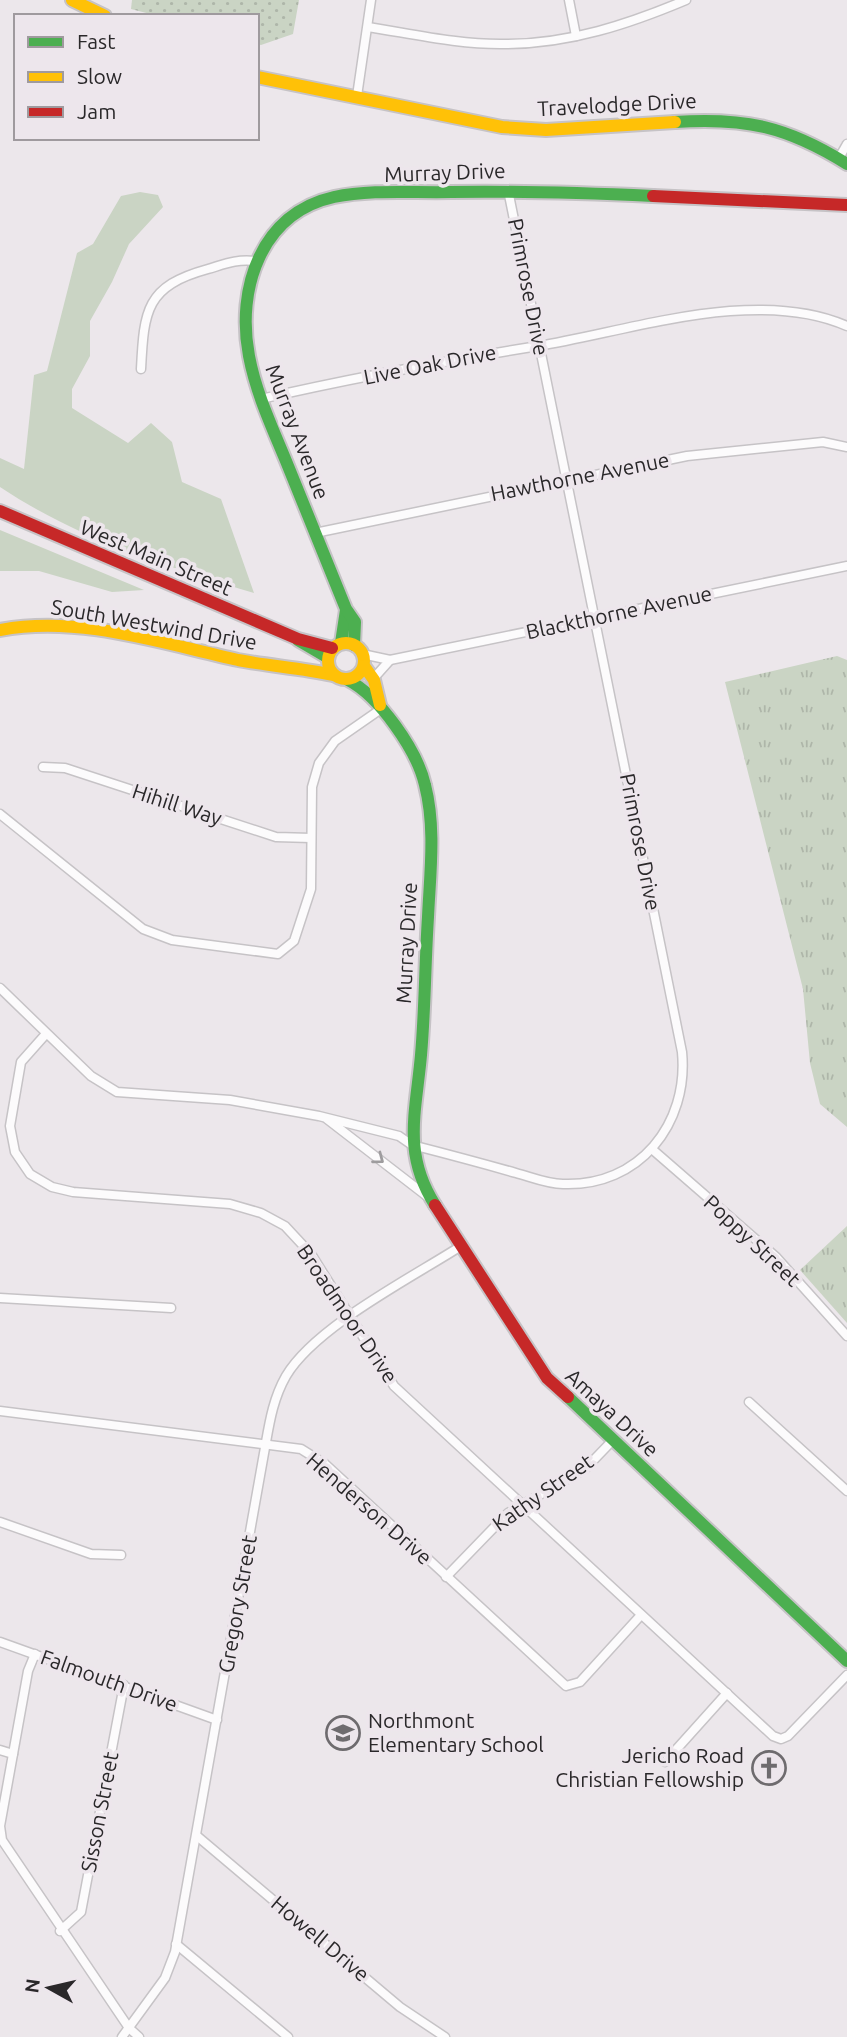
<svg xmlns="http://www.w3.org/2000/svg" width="847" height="2037" font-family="Ubuntu,sans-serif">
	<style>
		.grass { fill: #cad4c4 }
		.park { fill: url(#park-tufts) }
		.garden { fill: url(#garden-dots) }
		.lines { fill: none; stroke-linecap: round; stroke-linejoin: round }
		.street-casing { stroke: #c6c3c6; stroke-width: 11 }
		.fast-casing { stroke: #c6c3c6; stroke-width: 16 }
		.slow-casing { stroke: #c6c3c6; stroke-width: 16 }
		.jam-casing { stroke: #c6c3c6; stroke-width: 16 }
		.street { stroke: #fcfbfc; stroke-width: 8 }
		.fast { stroke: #4caf50; stroke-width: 12 }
		.slow { stroke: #ffc107; stroke-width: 12 }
		.jam { stroke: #c62828; stroke-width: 12 }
		.oneway { stroke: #9e9c9e }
		.labels { text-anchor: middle; stroke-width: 7; stroke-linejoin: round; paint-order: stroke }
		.street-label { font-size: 21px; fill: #2a282a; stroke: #ede6ec }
		.poi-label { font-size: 21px; fill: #2a282a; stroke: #ede6ec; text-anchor: start }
	</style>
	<defs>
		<pattern id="park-tufts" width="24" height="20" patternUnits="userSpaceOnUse" patternTransform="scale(1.75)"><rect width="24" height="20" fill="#cad4c4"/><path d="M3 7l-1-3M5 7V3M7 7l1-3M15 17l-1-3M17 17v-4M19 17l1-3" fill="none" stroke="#aeb6a9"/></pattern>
		<pattern id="garden-dots" width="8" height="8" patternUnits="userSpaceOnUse" patternTransform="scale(1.75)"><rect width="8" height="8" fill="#cad4c4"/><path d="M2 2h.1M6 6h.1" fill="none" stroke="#aeb6a9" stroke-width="1.8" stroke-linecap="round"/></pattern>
	</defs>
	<rect width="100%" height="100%" fill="#ece7eb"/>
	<!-- grass -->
	<g class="grass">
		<path d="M140,192L158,195L163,207L129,244L112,282L90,321V356L72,389V408L128,443L151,423L172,442L182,482L221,499L254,593C165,566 78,539 0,487V458L24,469L34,375L47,371L77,253L93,244L121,196Z"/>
		<path d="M0,530L144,590L112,592L39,571H0Z"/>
	</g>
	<!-- park -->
	<g class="park">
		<path d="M837,656L847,660V1127L820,1104L810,1063L803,989L725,682Z"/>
		<path d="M847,1226V1323L800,1270Z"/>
	</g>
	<!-- garden -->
	<path class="garden" d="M132,0H299L293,34L261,45L257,44V16H158L131,9Z"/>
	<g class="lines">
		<!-- street casing -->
		<g class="street-casing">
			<g id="street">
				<path d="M569,0L576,36"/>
				<path d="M368,27C413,34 460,45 506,44C569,44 629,24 686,0"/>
				<path d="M357,96L371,0"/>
				<path d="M839,158L847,144"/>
				<path d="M141,369C144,310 146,286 208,269C225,264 236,259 255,261"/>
				<path d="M261,399C352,378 445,361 538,346C630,331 757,286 847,326"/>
				<path d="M315,533L687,456L823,442L847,447"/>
				<path d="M362,654L390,660L373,679"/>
				<path d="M390,660L847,566"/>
				<path d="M43,767L65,768L276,837L311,838"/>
				<path d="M0,814L143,929L172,940L278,954L294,941L311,889L312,787L319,763L335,741L381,709"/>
				<path d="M0,988L91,1076L117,1092L230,1100L319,1116L399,1136L412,1145C447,1154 481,1163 516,1173C531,1177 547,1184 563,1184C639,1187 689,1124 682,1052L508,190"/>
				<path d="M45,1035L21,1062L10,1126L15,1152L30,1174L52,1187L73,1192L230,1204L261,1213L285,1226L311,1254L394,1386L773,1736L781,1739L788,1736L847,1675"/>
				<path d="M327,1119L428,1197"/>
				<path d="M653,1150L776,1257L847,1336"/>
				<path d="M0,1298L171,1308"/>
				<path d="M749,1402L847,1491"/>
				<path d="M0,1411L301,1449L325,1464L566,1686L580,1682L641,1615"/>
				<path d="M0,1522L91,1554L121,1555"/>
				<path d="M446,1577L508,1513L585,1469L613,1440"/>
				<path d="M0,1642L217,1720"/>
				<path d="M35,1654L28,1671L0,1826L2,1840L129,2028L139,2037"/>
				<path d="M0,1750L13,1754"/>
				<path d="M665,1762L727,1693"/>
				<path d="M197,1836L400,2007L445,2037"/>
				<path d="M60,1931L81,1912L124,1685"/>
				<path d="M176,1944L288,2037"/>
				<path d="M122,2037L165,1978L175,1952L266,1442C270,1419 274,1397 286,1376C315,1327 411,1278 461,1246"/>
			</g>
		</g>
		<!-- fast casing -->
		<g class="fast-casing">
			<g id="fast">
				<path d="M675,122C745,117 788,127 847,164"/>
				<path d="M298,640L327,657"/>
				<path d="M341,643L346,610"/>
				<path d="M354,645L355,622L346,609C326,560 306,510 286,461C272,427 256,393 249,356C236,289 261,213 334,197C372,189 413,193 451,192C518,191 586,193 653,196"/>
				<path d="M348,680C379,696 417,750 425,785C436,828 430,873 428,917C425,963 425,1010 421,1055C416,1112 402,1153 435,1205"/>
				<path d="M568,1397L847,1661"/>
			</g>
		</g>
		<!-- slow casing -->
		<g class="slow-casing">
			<g id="slow">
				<path d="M72,0L105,16"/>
				<path d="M257,77L502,127L546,130L675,122"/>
				<path d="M0,630C79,615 161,643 238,660C269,666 302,668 333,675"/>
				<circle cx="346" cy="661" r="18"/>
				<path d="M364,666L374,680L380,705"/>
			</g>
		</g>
		<!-- jam casing -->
		<g class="jam-casing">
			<g id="jam">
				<path d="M653,196L847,205"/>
				<path d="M0,511L298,639L332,648"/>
				<path d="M435,1205L547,1378L568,1397"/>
			</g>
		</g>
		<!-- street -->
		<use href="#street" class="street"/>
		<!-- fast -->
		<use href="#fast" class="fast"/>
		<!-- slow -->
		<use href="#slow" class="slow"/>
		<!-- jam -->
		<use href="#jam" class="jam"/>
	</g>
	<!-- one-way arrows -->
	<defs><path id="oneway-chevron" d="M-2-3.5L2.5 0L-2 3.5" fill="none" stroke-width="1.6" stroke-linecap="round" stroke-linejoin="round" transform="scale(1.75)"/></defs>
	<use class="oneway" href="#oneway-chevron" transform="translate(379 1159) rotate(37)"/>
	<!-- icons -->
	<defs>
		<g id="school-ring" transform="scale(1.75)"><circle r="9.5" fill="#ede6ec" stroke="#6e6b6e" stroke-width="1.5"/><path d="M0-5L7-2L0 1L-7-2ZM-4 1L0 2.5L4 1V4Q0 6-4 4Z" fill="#6e6b6e"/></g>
		<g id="church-ring" transform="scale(1.75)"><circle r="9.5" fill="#ede6ec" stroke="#6e6b6e" stroke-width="1.5"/><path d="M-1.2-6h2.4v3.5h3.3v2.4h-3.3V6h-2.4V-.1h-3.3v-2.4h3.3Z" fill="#6e6b6e"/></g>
	</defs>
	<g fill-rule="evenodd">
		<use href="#school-ring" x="343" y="1733"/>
		<use href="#church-ring" x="769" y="1768"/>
	</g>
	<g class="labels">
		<!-- street labels -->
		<g class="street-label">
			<text transform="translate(617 105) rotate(-3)" y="7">Travelodge Drive</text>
			<text transform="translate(445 173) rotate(-2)" y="7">Murray Drive</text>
			<text transform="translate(528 287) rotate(79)" y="7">Primrose Drive</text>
			<text transform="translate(430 365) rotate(-11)" y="7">Live Oak Drive</text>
			<text transform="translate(297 432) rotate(69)" y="7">Murray Avenue</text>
			<text transform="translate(580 477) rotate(-11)" y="7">Hawthorne Avenue</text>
			<text transform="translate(156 558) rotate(23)" y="7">West Main Street</text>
			<text transform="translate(619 613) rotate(-12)" y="7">Blackthorne Avenue</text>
			<text transform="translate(154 625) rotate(10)" y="7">South Westwind Drive</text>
			<text transform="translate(177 805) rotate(18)" y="7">Hihill Way</text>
			<text transform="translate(640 842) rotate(79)" y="7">Primrose Drive</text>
			<text transform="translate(407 943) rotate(-87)" y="7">Murray Drive</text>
			<text transform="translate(752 1241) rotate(43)" y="7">Poppy Street</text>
			<text transform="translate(347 1314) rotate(56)" y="7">Broadmoor Drive</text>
			<text transform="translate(612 1413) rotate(43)" y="7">Amaya Drive</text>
			<text transform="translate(543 1493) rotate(-35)" y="7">Kathy Street</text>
			<text transform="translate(369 1509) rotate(41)" y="7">Henderson Drive</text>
			<text transform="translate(238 1604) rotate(-80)" y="7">Gregory Street</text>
			<text transform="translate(109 1681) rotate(20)" y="7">Falmouth Drive</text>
			<text transform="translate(100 1812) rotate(-79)" y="7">Sisson Street</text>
			<text transform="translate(320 1939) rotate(40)" y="7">Howell Drive</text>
		</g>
		<!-- poi labels -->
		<g class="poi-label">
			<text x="368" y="1728">Northmont<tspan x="368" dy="24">Elementary School</tspan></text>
			<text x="744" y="1763" text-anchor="end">Jericho Road<tspan x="744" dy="24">Christian Fellowship</tspan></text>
		</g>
	</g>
	<!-- legend -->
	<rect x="14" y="14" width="245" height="126" fill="#ede6ec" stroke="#9f9a9e" stroke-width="2"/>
	<rect x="28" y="37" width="35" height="10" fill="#4caf50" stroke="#9f9a9e" stroke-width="2"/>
	<text x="77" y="49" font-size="21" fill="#2a282a">Fast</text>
	<rect x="28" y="72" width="35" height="10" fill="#ffc107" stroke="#9f9a9e" stroke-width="2"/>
	<text x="77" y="84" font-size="21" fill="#2a282a">Slow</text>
	<rect x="28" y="107" width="35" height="10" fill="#c62828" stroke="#9f9a9e" stroke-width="2"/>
	<text x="77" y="119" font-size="21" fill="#2a282a">Jam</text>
	<!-- north arrow -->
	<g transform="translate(49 1988) rotate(278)" stroke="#ede6ec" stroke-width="5" paint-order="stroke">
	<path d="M0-5L12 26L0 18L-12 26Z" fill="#2a282a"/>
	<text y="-10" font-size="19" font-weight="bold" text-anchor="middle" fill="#2a282a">N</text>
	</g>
</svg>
